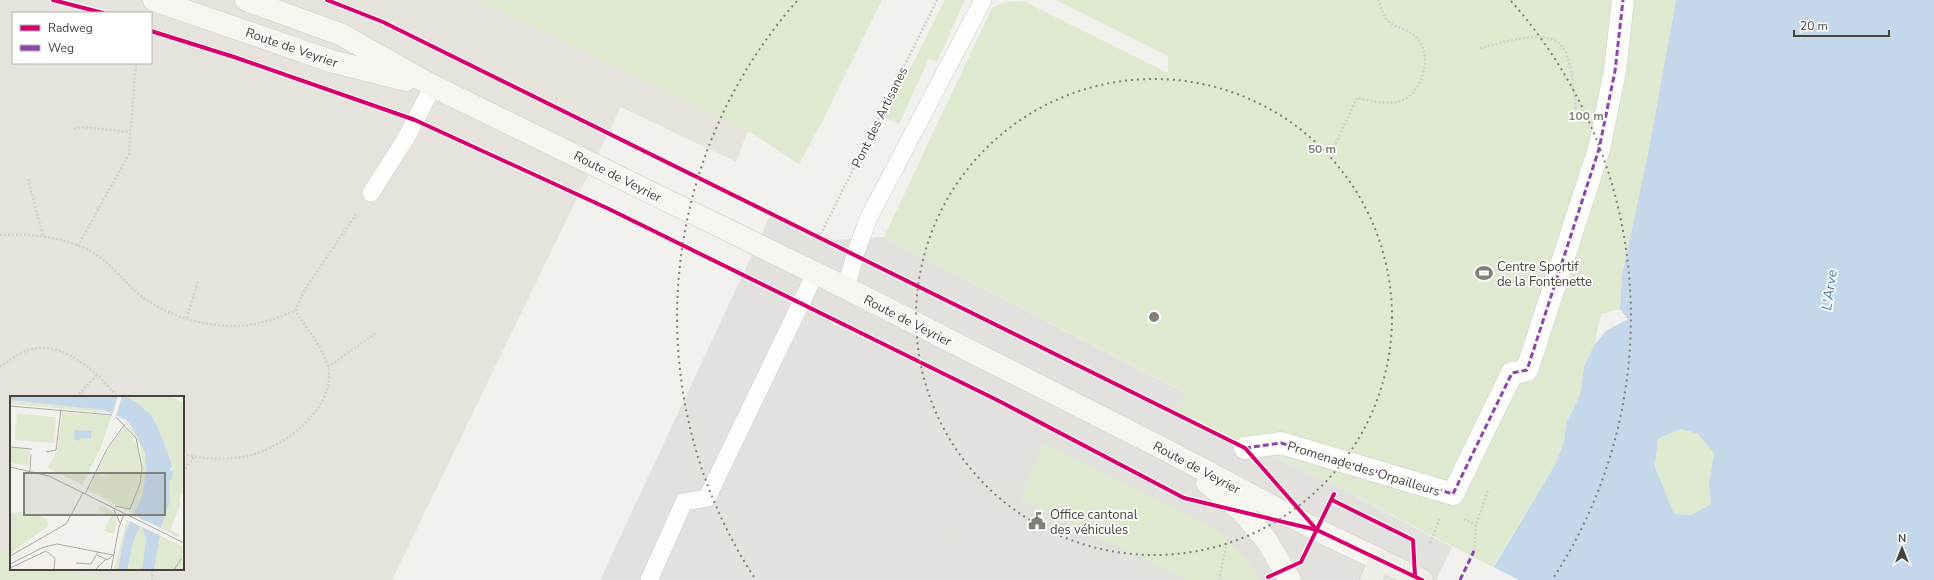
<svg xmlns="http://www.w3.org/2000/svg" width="1934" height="580" font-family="'Nunito Sans',sans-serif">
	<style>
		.residential { fill: #e5e3dc; fill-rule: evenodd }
		.industrial { fill: #e3e1dd }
		.green { fill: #dee9d0 }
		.parking { fill: #e3e2de }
		.water { fill: #c4d8ea; fill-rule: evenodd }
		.pier { fill: #f2f1ed }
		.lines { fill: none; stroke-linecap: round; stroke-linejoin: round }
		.lane-casing { stroke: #d0cfcb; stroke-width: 18 }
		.street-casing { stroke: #d0cfcb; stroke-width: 23 }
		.secondary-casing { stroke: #cfcec5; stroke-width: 23 }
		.primary-casing { stroke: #d2cdbd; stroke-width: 23 }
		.path { stroke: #d2d1cc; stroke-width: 2.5; stroke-dasharray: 2 2; stroke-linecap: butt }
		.lane { stroke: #fdfdfc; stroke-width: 17 }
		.street { stroke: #fdfdfc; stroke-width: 22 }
		.secondary { stroke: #f6f5f0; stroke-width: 22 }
		.primary { stroke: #f0eee6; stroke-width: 22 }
		.quiet { stroke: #8e44ad; stroke-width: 3; stroke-dasharray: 6 3; stroke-linecap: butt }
		.cycleway-casing { stroke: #fff; stroke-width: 6 }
		.cycleway { stroke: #d6006c; stroke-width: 4 }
		.ring { fill: none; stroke: #838079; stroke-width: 2; stroke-dasharray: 2 4 }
		.labels { text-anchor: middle; stroke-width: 3.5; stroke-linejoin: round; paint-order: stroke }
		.street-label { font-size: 13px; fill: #47433a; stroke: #fff }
		.poi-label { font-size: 13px; fill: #47433a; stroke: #fff; text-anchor: start }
		.water-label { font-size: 14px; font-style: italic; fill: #3f75a7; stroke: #fff }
		.inset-road { fill: none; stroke: #aeaba5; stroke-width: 1 }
		.view { fill: #838079; fill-opacity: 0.15; stroke: #838079; stroke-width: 2 }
		.inset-edge { fill: none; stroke: #47433a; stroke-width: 2 }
		.centre { fill: #838079; stroke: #fff; stroke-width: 2 }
		.ring-label { font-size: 12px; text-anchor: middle; font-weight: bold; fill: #838079; stroke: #fff; stroke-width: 3.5; stroke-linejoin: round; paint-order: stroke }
	</style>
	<rect width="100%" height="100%" fill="#f2f1ed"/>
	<!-- residential -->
	<path class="residential" d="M0,0H811L748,131L736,162L621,107L392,580H106L65,569H183V397H11V553L0,549ZM13,13H151V63H13Z"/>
	<!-- industrial -->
	<path class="industrial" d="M772,212L833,240L884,237L1187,394L1175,411L1320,478L1452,547L1436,580H600Z"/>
	<!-- green -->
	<g class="green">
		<path d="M477,0H882L820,126L799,164L748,131Z"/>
		<path d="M945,0H965L937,62L929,58L899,124L885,118Z"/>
		<path d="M1056,0H1676L1648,154L1622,275L1620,309L1601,314L1594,345L1584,367L1580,395L1566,423L1564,441L1556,463L1493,567L1320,478L1175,411L1186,393L884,237L992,8L1005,2L1023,1L1168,73V56Z"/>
		<path d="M1681,429L1698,434L1714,453L1709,484L1711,504L1691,515L1673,514L1655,467L1658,439Z"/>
		<path d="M1044,443L1217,529L1249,561L1260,580H1186L1020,499Z"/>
		<path d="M0,549L11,553V569H65L106,580H0Z"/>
	</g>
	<!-- parking -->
	<path class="parking" d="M811,330L1009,425L932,580H689Z"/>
	<!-- water -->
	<path class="water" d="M1676,0H1934V580H1486L1556,463L1564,441L1566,423L1580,395L1584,367L1594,345L1606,331L1628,319L1620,309L1622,275L1648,154ZM1681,429L1698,434L1714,453L1709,484L1711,504L1691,515L1674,514L1655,467L1658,439Z"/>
	<!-- pier -->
	<path class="pier" d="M1491,566L1519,580H1484Z"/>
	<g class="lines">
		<!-- lane casing -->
		<g class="lane-casing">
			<g id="lane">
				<path d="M371,193L406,138L433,86"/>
				<path d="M846,288L855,255L868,219L983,0"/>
				<path d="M649,580L684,502L707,498L815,274"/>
			</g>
		</g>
		<!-- street casing -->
		<g class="street-casing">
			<path id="street" d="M1245,448L1281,443L1453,494L1512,373L1527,370L1599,149L1615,71L1623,0"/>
		</g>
		<!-- secondary casing -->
		<g class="secondary-casing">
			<g id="secondary">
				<path d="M154,0L331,61L406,80"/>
				<path d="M246,0L340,34L433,86L846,288L1166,450L1317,530L1380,560"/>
				<path d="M1207,483L1242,511L1267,541L1290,580"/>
			</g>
		</g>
		<!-- primary casing -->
		<g class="primary-casing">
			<path id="primary" d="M1371,580L1380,560L1422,580"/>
		</g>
		<!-- path -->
		<g class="path">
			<path d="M1480,48C1506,43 1558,21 1568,58C1573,75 1574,95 1576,113"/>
			<path d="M74,129L82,127L130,132"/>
			<path d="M1334,147L1357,98C1370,101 1387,105 1400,101C1420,95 1431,63 1421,44C1413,28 1396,30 1387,20C1383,15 1381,6 1378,0"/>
			<path d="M28,179L43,236"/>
			<path d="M0,235C32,234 63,236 92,252C112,263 126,285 144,298C168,316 206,327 236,326C257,326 276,318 295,311L305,289L357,213"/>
			<path d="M819,238L937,0"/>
			<path d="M78,246L129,154L136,63"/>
			<path d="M187,318L198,281"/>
			<path d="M0,367C10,360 20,352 32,349C66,342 98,373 117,397"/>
			<path d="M328,367L376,333"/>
			<path d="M76,397L97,375"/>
			<path d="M183,454C207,460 231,461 255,454C288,444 337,405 328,367C322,346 307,328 295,311"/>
			<path d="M183,472L194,457"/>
			<path d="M1464,519L1476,525"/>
			<path d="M1430,543L1440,518"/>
			<path d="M1474,551L1476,525L1488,490"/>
			<path d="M152,580L153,569"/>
			<path d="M1219,580L1228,538"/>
		</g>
		<!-- lane -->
		<use href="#lane" class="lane"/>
		<!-- street -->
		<use href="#street" class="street"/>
		<!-- secondary -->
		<use href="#secondary" class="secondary"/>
		<!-- primary -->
		<use href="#primary" class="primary"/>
		<!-- quiet -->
		<g class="quiet">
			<path d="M1245,448L1281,443L1453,494L1512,373L1527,370L1599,149L1615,71L1623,0"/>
			<path d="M1460,580L1474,551"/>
		</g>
		<!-- cycleway casing -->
		<g class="cycleway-casing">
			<g id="cycleway">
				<path d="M53,0L103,13"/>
				<path d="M327,0L383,22L1245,448L1317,530"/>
				<path d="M151,31L234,57L415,120L609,209L1001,402L1184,498L1317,530L1422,580"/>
				<path d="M1332,500L1413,540L1415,576"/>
				<path d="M1268,577L1301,562L1334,494"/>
			</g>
		</g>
		<!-- cycleway -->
		<use href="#cycleway" class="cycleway"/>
	</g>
	<!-- distance rings -->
	<g class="ring">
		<circle cx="1154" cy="317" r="238"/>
		<path d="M754 577A477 477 0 0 1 797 1M1511 1A477 477 0 0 1 1554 577"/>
	</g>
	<!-- icons -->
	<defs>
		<g id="stadium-bare" transform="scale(1.38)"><path d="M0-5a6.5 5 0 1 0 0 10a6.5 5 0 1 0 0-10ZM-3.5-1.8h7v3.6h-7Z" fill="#838079" stroke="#fff" stroke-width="2.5" paint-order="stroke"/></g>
		<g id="civic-bare" transform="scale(1.38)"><path d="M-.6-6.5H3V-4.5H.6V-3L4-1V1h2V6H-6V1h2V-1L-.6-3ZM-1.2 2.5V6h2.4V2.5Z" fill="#838079" stroke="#fff" stroke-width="2.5" paint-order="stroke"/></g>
	</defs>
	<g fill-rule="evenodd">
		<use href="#stadium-bare" x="1484" y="273"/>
		<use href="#civic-bare" x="1037" y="521"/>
	</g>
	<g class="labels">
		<!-- street labels -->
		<g class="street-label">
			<text transform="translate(292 47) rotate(19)" y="5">Route de Veyrier</text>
			<text transform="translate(879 117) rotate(-64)" y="5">Pont des Artisanes</text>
			<text transform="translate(618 176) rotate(27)" y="5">Route de Veyrier</text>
			<text transform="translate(908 320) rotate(27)" y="5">Route de Veyrier</text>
			<text transform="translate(1197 467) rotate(28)" y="5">Route de Veyrier</text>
			<text transform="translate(1364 468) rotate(17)" y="5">Promenade des Orpailleurs</text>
		</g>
		<!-- poi labels -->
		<g class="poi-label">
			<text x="1497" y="271">Centre Sportif<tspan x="1497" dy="15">de la Fontenette</tspan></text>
			<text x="1050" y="519">Office cantonal<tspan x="1050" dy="15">des véhicules</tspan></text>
		</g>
		<!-- water labels -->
		<g class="water-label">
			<text transform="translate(1829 290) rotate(-82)" y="5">L'Arve</text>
		</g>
	</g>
	<!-- overview -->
	<g transform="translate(10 396)">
		<rect width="174" height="174" fill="#f2f1ed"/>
		<path d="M115,0L163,1L174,7V97L170,98L169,106L171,107L160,134L170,139L168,141L151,132L157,114L159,84H162V73L151,38L134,12ZM0,4L85,12L99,17L0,8ZM52,16L101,20L91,51L72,89L38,72L47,55ZM7,18L46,21L44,47L5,44ZM114,24L125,35L135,55L137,72L132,100L123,118L78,94L86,78L99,82L88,74L97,55L115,30L126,47L133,70L130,49ZM1,52L20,53L19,70L1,67ZM90,109L105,118L107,124L104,138L94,135L101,120L88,114ZM10,116L32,121L37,124L38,130L0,158V117ZM117,123L119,124L108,174H104ZM131,129L136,142L132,174H117L124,143ZM149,139L174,151V174H144Z" fill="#dee9d0"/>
		<path d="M0,0H115L129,8L141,19L151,38L162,70L160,74L163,75L162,84H159L160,105L151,132L144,174H132L136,142L131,129L124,143L117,174H108L116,134L132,100L136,76L135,56L122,31L116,24L94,14L0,4ZM65,34L82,35L81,43L70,42L69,45L64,43Z" fill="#c4d8ea"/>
		<path d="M108,0H112L106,20L102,19ZM121,118L153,133L151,140L117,124Z" fill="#f2f1ed"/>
		<path class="inset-road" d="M0,10L102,19M0,51L22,53M36,56L46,54L51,13M0,71L39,80L174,147M20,75L21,58M75,98L97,53L115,28M105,110L120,113L130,88L132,72L126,42L106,21M104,114L110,127M87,159L98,164L103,159M0,160L56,128L73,97M66,167L81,168L88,156M0,168L34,151L47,148L103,159M0,172L36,155L45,162L44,174M85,174L96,163M101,174L109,131L114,118M164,174L171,163"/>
		<path class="view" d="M14,77H155V119H14Z"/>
		<rect width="174" height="174" class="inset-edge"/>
	</g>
	<circle cx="1154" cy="317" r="6" class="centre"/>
	<g class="ring-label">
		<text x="1586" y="120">100 m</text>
		<text x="1322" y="153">50 m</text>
	</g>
	<!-- legend -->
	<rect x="12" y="12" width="140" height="52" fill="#ffffff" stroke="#b5b4b0"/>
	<rect x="20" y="25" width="20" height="6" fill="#d6006c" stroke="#b5b4b0"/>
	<text x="48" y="32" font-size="12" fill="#47433a">Radweg</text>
	<rect x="20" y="45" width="20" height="6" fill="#8e44ad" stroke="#b5b4b0"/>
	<text x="48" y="52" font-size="12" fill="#47433a">Weg</text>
	<!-- north arrow -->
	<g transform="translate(1902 548)" stroke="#ffffff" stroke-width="3" paint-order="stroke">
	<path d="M0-3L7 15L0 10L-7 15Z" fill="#47433a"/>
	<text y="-6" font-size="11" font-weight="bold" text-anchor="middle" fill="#47433a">N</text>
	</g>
	<!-- scale -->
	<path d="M1794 30v6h95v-6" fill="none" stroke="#47433a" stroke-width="2"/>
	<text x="1800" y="30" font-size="12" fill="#47433a" stroke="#ffffff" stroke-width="3" paint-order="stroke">20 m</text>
</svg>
